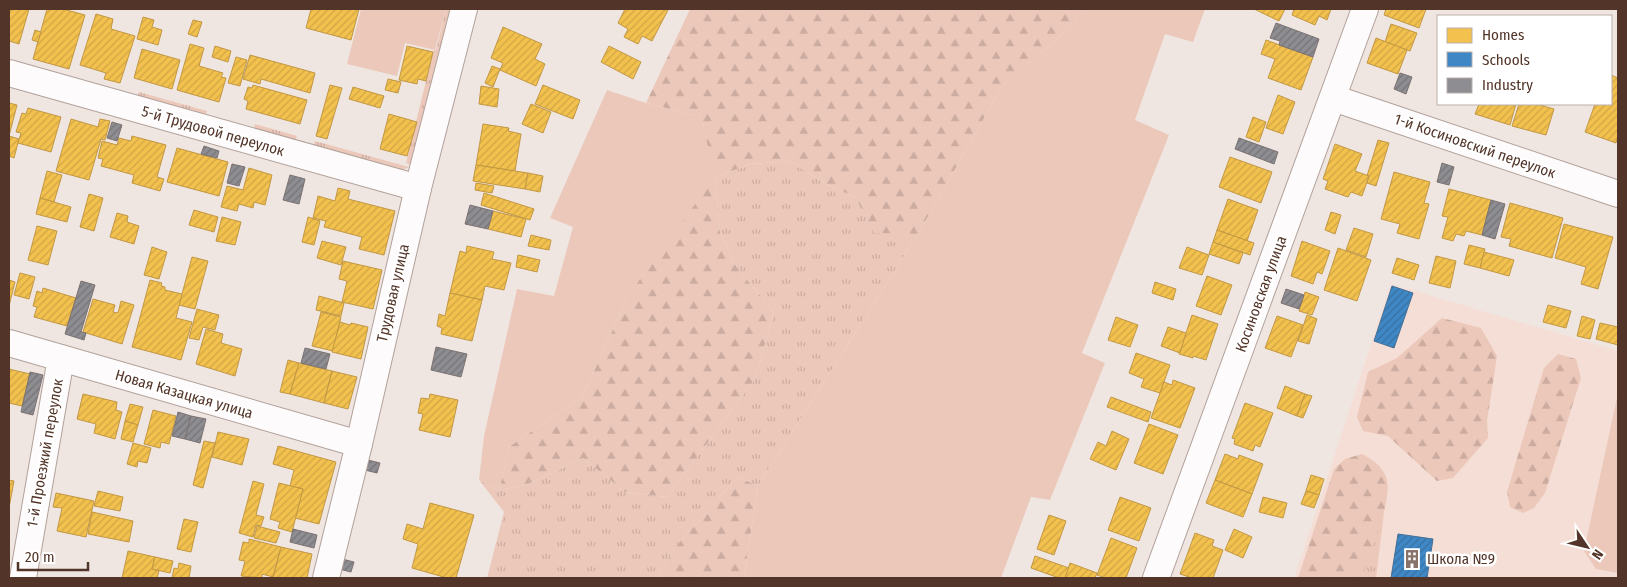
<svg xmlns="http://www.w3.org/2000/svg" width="1627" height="587" font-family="'Fira Sans Condensed',sans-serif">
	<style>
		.built { fill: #f5ded5 }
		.grass { fill: url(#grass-tufts) }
		.forest { fill: url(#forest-firs) }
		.garden { fill: #ecc8ba }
		.homes { fill: url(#homes-hatch); stroke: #c29743 }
		.schools { fill: url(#schools-hatch); stroke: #456f96 }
		.industry { fill: url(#industry-hatch); stroke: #7b7272 }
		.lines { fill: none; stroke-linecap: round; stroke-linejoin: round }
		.minor-casing { stroke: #b2a19a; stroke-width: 28 }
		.minor { stroke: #fdfbfb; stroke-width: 26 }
		.labels { text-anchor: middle; stroke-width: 5; stroke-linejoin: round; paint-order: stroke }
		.street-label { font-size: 15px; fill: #523428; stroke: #fff }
		.poi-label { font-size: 15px; fill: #523428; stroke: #fff; text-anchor: start }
	</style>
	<defs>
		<pattern id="grass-tufts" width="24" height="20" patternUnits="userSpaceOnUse" patternTransform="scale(1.25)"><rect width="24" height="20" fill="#ecc8ba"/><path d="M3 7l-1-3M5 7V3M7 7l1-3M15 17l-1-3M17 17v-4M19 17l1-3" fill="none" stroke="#ccaca0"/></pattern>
		<pattern id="forest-firs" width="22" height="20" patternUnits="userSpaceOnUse" patternTransform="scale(1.25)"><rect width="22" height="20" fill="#ecc8ba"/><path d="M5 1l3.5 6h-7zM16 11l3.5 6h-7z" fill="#ccaca0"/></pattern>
		<pattern id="homes-hatch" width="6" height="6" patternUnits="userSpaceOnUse" patternTransform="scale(1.25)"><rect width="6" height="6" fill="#f2c14e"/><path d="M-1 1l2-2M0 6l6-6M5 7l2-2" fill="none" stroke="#d1a644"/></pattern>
		<pattern id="schools-hatch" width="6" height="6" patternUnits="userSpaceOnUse" patternTransform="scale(1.25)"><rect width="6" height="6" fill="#3f88c5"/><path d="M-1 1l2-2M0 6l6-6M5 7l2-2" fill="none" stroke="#3770a0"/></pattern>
		<pattern id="industry-hatch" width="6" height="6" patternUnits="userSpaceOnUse" patternTransform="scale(1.25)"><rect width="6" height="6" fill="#8d8d92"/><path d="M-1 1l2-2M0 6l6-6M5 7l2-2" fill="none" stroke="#767477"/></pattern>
	</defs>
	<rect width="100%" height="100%" fill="#efe6e2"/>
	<!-- built -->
	<path class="built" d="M1391,284L1618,351V578H1294Z"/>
	<!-- grass -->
	<g class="grass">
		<path d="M446,9H457L413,166L406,163L433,52L434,50H436Z"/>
		<path d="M139,92L207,111L205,119L136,100Z"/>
		<path d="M255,124L297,136L294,144L253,133Z"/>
		<path d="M315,141L409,167L396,173L312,150Z"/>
		<path d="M790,161L827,185L855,197L874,232L918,234L758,486L738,477L677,545L657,578H487L504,512L479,480L499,490L526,485L583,458L625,492L667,497L755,379L774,312L737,268L720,233L715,177L751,164Z"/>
		<path d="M1384,513L1376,578H1362Z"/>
	</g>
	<!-- forest -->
	<g class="forest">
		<path d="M690,9H1082L1074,24L1002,87L918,234L874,233L855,197L827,185L790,161L751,164L715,177L720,233L737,268L774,312L755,379L667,497L625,492L583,458L526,485L499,490L510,446L582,397L629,294L714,177L701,117L646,103Z"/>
		<path d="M1442,318L1481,328L1497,356L1487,421L1488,438L1453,478L1437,481L1388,436L1363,431L1357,417L1368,372L1397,358Z"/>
		<path d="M1558,354L1576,359L1581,378L1545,493L1534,508L1523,513L1510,507L1507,492L1544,368Z"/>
		<path d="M1362,454C1373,460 1381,465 1386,477C1394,498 1369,557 1362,578H1298L1334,469L1345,459Z"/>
		<path d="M738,477L758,486L744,578H657L677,545Z"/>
	</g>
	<!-- garden -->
	<g class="garden">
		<path d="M361,9H446L435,50L405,43L397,76L347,64Z"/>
		<path d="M1082,9H1205L1193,42L1165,34L1135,120L1169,135L1082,353L1105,363L1050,500L1031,497L1001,578H744L758,486L918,234L1002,87L1074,24Z"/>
		<path d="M607,90L646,103L701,117L715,177L629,294L582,397L510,446L499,490L479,480L484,436L517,289L554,296L573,227L550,218Z"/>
		<path d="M1618,393V573L1596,569L1584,551Z"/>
	</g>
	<!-- homes -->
	<g class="homes">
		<path d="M9,9H29L19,44L9,41Z"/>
		<path d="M47,9H63L85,15L69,69L33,59Z"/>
		<path d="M311,9H359L351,40L306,28Z"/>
		<path d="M625,9H665L668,10L652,41L642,36L638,44L624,37L628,29L618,23Z"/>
		<path d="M1254,9H1285L1279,21Z"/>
		<path d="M1294,9H1331L1327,20L1319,16L1315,25L1292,15Z"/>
		<path d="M1386,9H1426L1419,28L1384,15Z"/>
		<path d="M96,14L113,19L111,29L135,36L120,83L104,79L106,73L80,65Z"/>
		<path d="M143,17L154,20L152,27L162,30L158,45L137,39Z"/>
		<path d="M193,20L202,22L197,37L188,34Z"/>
		<path d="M1391,24L1417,33L1410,51L1385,42Z"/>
		<path d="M503,27L542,44L535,59L545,64L536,86L500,70L503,63L491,58Z"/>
		<path d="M35,30L41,32L38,42L32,40Z"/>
		<path d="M1376,38L1407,50L1398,74L1367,63Z"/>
		<path d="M1266,40L1313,57L1301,90L1268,78L1275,59L1261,54Z"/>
		<path d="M190,44L204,48L199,66L223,73L221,77L226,78L219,102L177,90Z"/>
		<path d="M215,46L231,51L228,62L212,57Z"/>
		<path d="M407,46L433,52L426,81L418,79L417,84L399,80Z"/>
		<path d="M609,46L641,62L633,79L601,62Z"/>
		<path d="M142,49L180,60L172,89L134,78Z"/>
		<path d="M250,55L315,73L310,93L261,79L260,84L243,79Z"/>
		<path d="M236,57L247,60L240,86L228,83Z"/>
		<path d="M492,66L500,69L493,87L485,83Z"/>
		<path d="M1611,75L1618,78V136L1616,143L1585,132L1595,104H1611Z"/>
		<path d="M388,79L401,82L398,93L385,90Z"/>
		<path d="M253,85L307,100L300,124L246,109L248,101L244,99L248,87L252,88Z"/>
		<path d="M330,85L342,88L327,139L316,136Z"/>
		<path d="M543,85L580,100L573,119L535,104Z"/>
		<path d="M481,86L499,89L497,107L479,104Z"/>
		<path d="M353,87L384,96L380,108L349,99Z"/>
		<path d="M1278,95L1295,102L1283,134L1266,128Z"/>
		<path d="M9,103L17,105L9,136L19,139L14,158L9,156Z"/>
		<path d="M531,104L551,112L543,133L522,124Z"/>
		<path d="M1479,104H1516L1510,125L1475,114Z"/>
		<path d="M1519,104H1536L1554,109L1546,135L1512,126Z"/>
		<path d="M28,108L61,117L51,152L18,143L21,133L16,132L22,113L26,114Z"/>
		<path d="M389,114L417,122L407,156L380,149Z"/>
		<path d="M1253,117L1266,122L1259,142L1246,137Z"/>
		<path d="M71,119L98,127L100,119L110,121L105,140L101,139L89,180L56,171Z"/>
		<path d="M483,124L509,128L508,131L521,134L515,171L476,165Z"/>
		<path d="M132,136L166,145L157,177L164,179L160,191L132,183L134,175L101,166L103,159L98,158L102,141L117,145L119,138L131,141Z"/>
		<path d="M1378,140L1389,143L1376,186L1367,183L1369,176H1367Z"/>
		<path d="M1335,144L1362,154L1355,171L1369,176L1362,196L1351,192L1348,197L1325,189L1328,181L1323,179Z"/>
		<path d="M177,148L228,162L219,196L167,182Z"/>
		<path d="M1230,157L1272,172L1261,203L1219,187Z"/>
		<path d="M476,165L528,173L525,189L473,181Z"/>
		<path d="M249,168L272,175L265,205L254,202L253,208L239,204L237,211L221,207L227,186L243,190Z"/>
		<path d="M47,171L62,175L54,202L40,198Z"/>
		<path d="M1394,172L1430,182L1424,203L1429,204L1419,239L1397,233L1400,224L1381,219Z"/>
		<path d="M528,173L543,176L540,192L525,189Z"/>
		<path d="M476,183L494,186L492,193L475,190Z"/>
		<path d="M338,188L350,191L348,199L395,211L384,255L359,249L362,237L324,227L326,221L313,218L318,196L335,201Z"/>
		<path d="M1449,189L1491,200L1482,235L1466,231L1464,236L1456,234L1453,241L1442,238L1448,217L1442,216Z"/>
		<path d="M484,193L534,209L530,220L481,205Z"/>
		<path d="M89,194L103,198L94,231L80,227Z"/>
		<path d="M40,198L71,207L67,222L36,214Z"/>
		<path d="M1228,199L1258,210L1247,241L1217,230Z"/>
		<path d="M1510,203L1563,218L1552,258L1509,246L1511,239L1501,237Z"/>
		<path d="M194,210L218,217L214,232L189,225Z"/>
		<path d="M493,211L526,219L521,237L488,229Z"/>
		<path d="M1331,212L1341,215L1335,234L1325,230Z"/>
		<path d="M117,213L128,216L127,222L139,226L134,244L110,237Z"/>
		<path d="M222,217L241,222L235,245L216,241Z"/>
		<path d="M308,217L320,221L314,245L302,242Z"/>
		<path d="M1564,224L1613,237L1598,289L1581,284L1586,267L1555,258Z"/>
		<path d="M37,226L57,231L48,265L28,260Z"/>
		<path d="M1354,228L1373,234L1366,257L1346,250Z"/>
		<path d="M1217,230L1254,243L1250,255L1213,242Z"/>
		<path d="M531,235L551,240L549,250L528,246Z"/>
		<path d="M322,241L346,247L341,265L317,258Z"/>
		<path d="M1302,241L1330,251L1322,274L1317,272L1313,284L1291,276Z"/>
		<path d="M1213,242L1243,253L1239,264L1209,254Z"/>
		<path d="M1469,245L1485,249L1480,268L1464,264Z"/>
		<path d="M467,246L494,252L492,259L511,263L504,290L485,286L482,300L450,293L460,251L466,253Z"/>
		<path d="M152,247L167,252L159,279L144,275Z"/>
		<path d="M1187,247L1209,255L1202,275L1179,268Z"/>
		<path d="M1338,248L1371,260L1357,301L1324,290Z"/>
		<path d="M1484,252L1514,260L1509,276L1480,268Z"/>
		<path d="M518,255L540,260L537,272L516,267Z"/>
		<path d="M1436,256L1456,261L1450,288L1429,283Z"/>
		<path d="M192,257L208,261L195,309L179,305Z"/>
		<path d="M1397,258L1419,265L1414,280L1392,273Z"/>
		<path d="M343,261L382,270L373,309L342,302L347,281L339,279Z"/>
		<path d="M20,273L35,277L29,299L14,295Z"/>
		<path d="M1207,276L1232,285L1221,315L1196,306Z"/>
		<path d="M9,280L15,282L9,306Z"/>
		<path d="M150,280L162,283L161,286L165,287V290L182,294L176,318L192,322L181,360L132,347Z"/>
		<path d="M1155,282L1176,289L1173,300L1152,293Z"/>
		<path d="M43,288L76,298L67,326L34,317L37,307L33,306L37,291L42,293Z"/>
		<path d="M1305,292L1319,297L1312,315L1299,311Z"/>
		<path d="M450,293L482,300L472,341L441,334L442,328L437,326L439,314L445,316Z"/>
		<path d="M319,296L344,303L341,316L316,310Z"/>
		<path d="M93,299L115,305L113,312L118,313L121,301L134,305L122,344L83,332Z"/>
		<path d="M1548,305L1571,311L1566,328L1543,322Z"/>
		<path d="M197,309L219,315L215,330L203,327L199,340L189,338Z"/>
		<path d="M321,312L341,317L333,351L312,346Z"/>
		<path d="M1192,315L1218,324L1206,360L1193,356V358L1179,354Z"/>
		<path d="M1307,315L1317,319L1309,344L1298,341Z"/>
		<path d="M1277,316L1303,325L1291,357L1265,348Z"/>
		<path d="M1582,316L1595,320L1590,339L1577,336Z"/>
		<path d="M1116,317L1138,325L1130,347L1108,340Z"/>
		<path d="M340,322L350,325L351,323L368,327L361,359L332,352Z"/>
		<path d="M1600,323L1618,327V345L1596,339Z"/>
		<path d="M1168,327L1186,333L1180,353L1161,346Z"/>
		<path d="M206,329L223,334L221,343L242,349L235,376L196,364Z"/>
		<path d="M1136,353L1170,365L1160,393L1141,387L1144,379L1129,373Z"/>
		<path d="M288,360L299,363L290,394L280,392Z"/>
		<path d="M299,363L332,371L324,403L290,394Z"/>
		<path d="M9,369L30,374L22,406L9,403Z"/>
		<path d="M332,371L357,377L348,409L324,403Z"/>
		<path d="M1173,380L1195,388L1180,428L1151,418L1164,382L1172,385Z"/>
		<path d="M1285,386L1305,394L1297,416L1277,408Z"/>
		<path d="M83,394L117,402L116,410L122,412L115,439L94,433L96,424L77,419Z"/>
		<path d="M430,394L458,400L450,437L419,430L423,414L418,413L421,398L429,399Z"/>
		<path d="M1305,394L1312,396L1303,418L1297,416Z"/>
		<path d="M1111,397L1151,412L1148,422L1107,407Z"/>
		<path d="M1245,403L1273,413L1260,447L1255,445L1253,451L1234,444L1235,439L1232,438Z"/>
		<path d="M130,404L143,407L138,425L125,421Z"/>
		<path d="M153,410L176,416L169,444L161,442L160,448L144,444Z"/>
		<path d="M125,421L138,425L133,442L121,439Z"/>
		<path d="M1149,424L1178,435L1163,474L1134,463Z"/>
		<path d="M1112,431L1129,439L1116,470L1090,459L1098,442L1106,446Z"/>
		<path d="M218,432L249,439L242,465L212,457Z"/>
		<path d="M204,441L215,443L203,488L193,485Z"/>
		<path d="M133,443L151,448L147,463L138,461L137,467L127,464Z"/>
		<path d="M278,446L336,462L319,524L295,518L303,489L290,486L294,470L273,464Z"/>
		<path d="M1225,454L1238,459L1239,455L1263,464L1252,494L1215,480Z"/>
		<path d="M1311,475L1324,479L1319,495L1306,491Z"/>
		<path d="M9,480L14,481L9,508Z"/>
		<path d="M1215,480L1252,494L1243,517L1206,503Z"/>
		<path d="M253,481L264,484L256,515L264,517L261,526L256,525L253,537L239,533Z"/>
		<path d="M279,483L303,489L292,532L278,528L280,522L270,519Z"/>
		<path d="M98,491L123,497L120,511L94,506Z"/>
		<path d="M1306,491L1319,495L1314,508L1301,504Z"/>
		<path d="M56,493L94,501L86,537L57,531L62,508L53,507Z"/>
		<path d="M1120,497L1151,508L1139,541L1108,530Z"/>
		<path d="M1263,497L1287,503L1283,518L1259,512Z"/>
		<path d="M430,503L474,515L456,578H447L412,568L418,544L403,539L407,524L423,529Z"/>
		<path d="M92,512L133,521L129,542L88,534Z"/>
		<path d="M1049,515L1066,521L1054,555L1037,549Z"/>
		<path d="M184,519L198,522L191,552L177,549Z"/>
		<path d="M257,526L280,532L276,543L254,538Z"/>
		<path d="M1234,529L1252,537L1243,558L1225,550Z"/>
		<path d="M1195,533L1214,540L1212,546L1223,550L1213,578H1192L1180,574Z"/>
		<path d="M1111,538L1137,548L1126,578H1105L1097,575Z"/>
		<path d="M249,539L281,547L273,577L262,574V578L241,576L245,561L239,560L243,542L249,543Z"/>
		<path d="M281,547L312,554L307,578H273Z"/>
		<path d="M128,551L155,557L152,569L159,571L157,578H122Z"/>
		<path d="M1035,556L1069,568L1065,578H1059L1031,568Z"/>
		<path d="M155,557L173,561L170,573L152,569Z"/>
		<path d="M179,563L191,566L189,578H172L174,568L178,569Z"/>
		<path d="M1070,563L1097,573L1095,578H1065Z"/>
	</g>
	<!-- schools -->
	<g class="schools">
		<path d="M1392,286L1413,293L1394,348L1374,341Z"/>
		<path d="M1398,534L1433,539L1427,578H1391Z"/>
	</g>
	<!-- industry -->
	<g class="industry">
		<path d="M1276,23L1319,39L1313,57L1279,45L1280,41L1270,38Z"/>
		<path d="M1400,73L1412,77L1406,94L1394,89Z"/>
		<path d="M112,122L122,125L117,141L107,138Z"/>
		<path d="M1239,138L1278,152L1274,164L1235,149Z"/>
		<path d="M204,146L219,151L217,158L201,154Z"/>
		<path d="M1442,163L1454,167L1449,185L1437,182Z"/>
		<path d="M232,164L245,167L239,186L227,183Z"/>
		<path d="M290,175L305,179L299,204L283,200Z"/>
		<path d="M1491,200L1505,204L1495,239L1482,235Z"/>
		<path d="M470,205L493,211L488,229L465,224Z"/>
		<path d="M81,281L95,285L81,332L86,333L84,340L65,334Z"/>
		<path d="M1286,289L1304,295L1299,309L1281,303Z"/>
		<path d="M436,347L467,354L461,377L431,370Z"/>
		<path d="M305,348L330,354L326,369L301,363Z"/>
		<path d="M30,372L43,375L33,415L21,412Z"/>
		<path d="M178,412L191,416L185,439L172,436Z"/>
		<path d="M191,416L206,419L200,443L185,439Z"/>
		<path d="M364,459L380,463L377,473L361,469Z"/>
		<path d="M293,529L317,535L314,548L290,542Z"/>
		<path d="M338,558L354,562L351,572L335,568Z"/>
	</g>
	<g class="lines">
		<!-- minor casing -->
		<g class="minor-casing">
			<g id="minor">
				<path d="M9,73L418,188"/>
				<path d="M1333,98L1618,194"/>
				<path d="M9,343L359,444"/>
				<path d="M23,578L61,358"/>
				<path d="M326,578L359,444L418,188L464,9"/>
				<path d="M1156,578L1365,9"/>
			</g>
		</g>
		<!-- minor -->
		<use href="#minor" class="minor"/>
	</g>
	<!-- icons -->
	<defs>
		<g id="building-bare" transform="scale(1.5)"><path d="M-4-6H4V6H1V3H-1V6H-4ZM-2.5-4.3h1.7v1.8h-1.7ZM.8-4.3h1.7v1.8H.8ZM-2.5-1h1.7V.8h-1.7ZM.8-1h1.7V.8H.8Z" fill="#897269" stroke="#fff" stroke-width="2.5" paint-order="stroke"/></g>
	</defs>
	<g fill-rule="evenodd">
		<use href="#building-bare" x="1412" y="559"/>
	</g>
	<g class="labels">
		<!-- street labels -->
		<g class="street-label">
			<text transform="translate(213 131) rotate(16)" y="5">5-й Трудовой переулок</text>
			<text transform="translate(1475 146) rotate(19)" y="5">1-й Косиновский переулок</text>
			<text transform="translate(393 293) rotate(-77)" y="5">Трудовая улица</text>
			<text transform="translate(1261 294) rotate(-70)" y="5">Косиновская улица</text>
			<text transform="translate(184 394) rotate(16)" y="5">Новая Казацкая улица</text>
			<text transform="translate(45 453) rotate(-80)" y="5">1-й Проезжий переулок</text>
		</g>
		<!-- poi labels -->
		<g class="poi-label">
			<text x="1427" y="564">Школа №9</text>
		</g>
	</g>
	<!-- border -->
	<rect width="1627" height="587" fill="none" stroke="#523428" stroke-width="20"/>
	<!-- legend -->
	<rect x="1437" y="15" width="175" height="90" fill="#ffffff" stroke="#baaea9"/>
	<rect x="1447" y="28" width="25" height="15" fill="#f2c14e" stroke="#baaea9"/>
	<text x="1482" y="40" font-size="15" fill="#523428">Homes</text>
	<rect x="1447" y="52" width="25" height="15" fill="#3f88c5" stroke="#baaea9"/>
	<text x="1482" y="65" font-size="15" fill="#523428">Schools</text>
	<rect x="1447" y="78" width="25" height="15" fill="#8d8d92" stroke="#baaea9"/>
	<text x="1482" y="90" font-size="15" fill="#523428">Industry</text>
	<!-- north arrow -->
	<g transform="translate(1587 547) rotate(125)" stroke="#ffffff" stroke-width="4" paint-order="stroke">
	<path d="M0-4L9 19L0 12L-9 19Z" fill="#523428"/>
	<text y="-8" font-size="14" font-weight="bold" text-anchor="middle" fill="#523428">N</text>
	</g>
	<!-- scale -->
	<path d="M18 562v8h70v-8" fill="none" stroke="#523428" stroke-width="2.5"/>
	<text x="25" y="562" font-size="15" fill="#523428" stroke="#ffffff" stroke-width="4" paint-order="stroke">20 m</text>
</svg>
